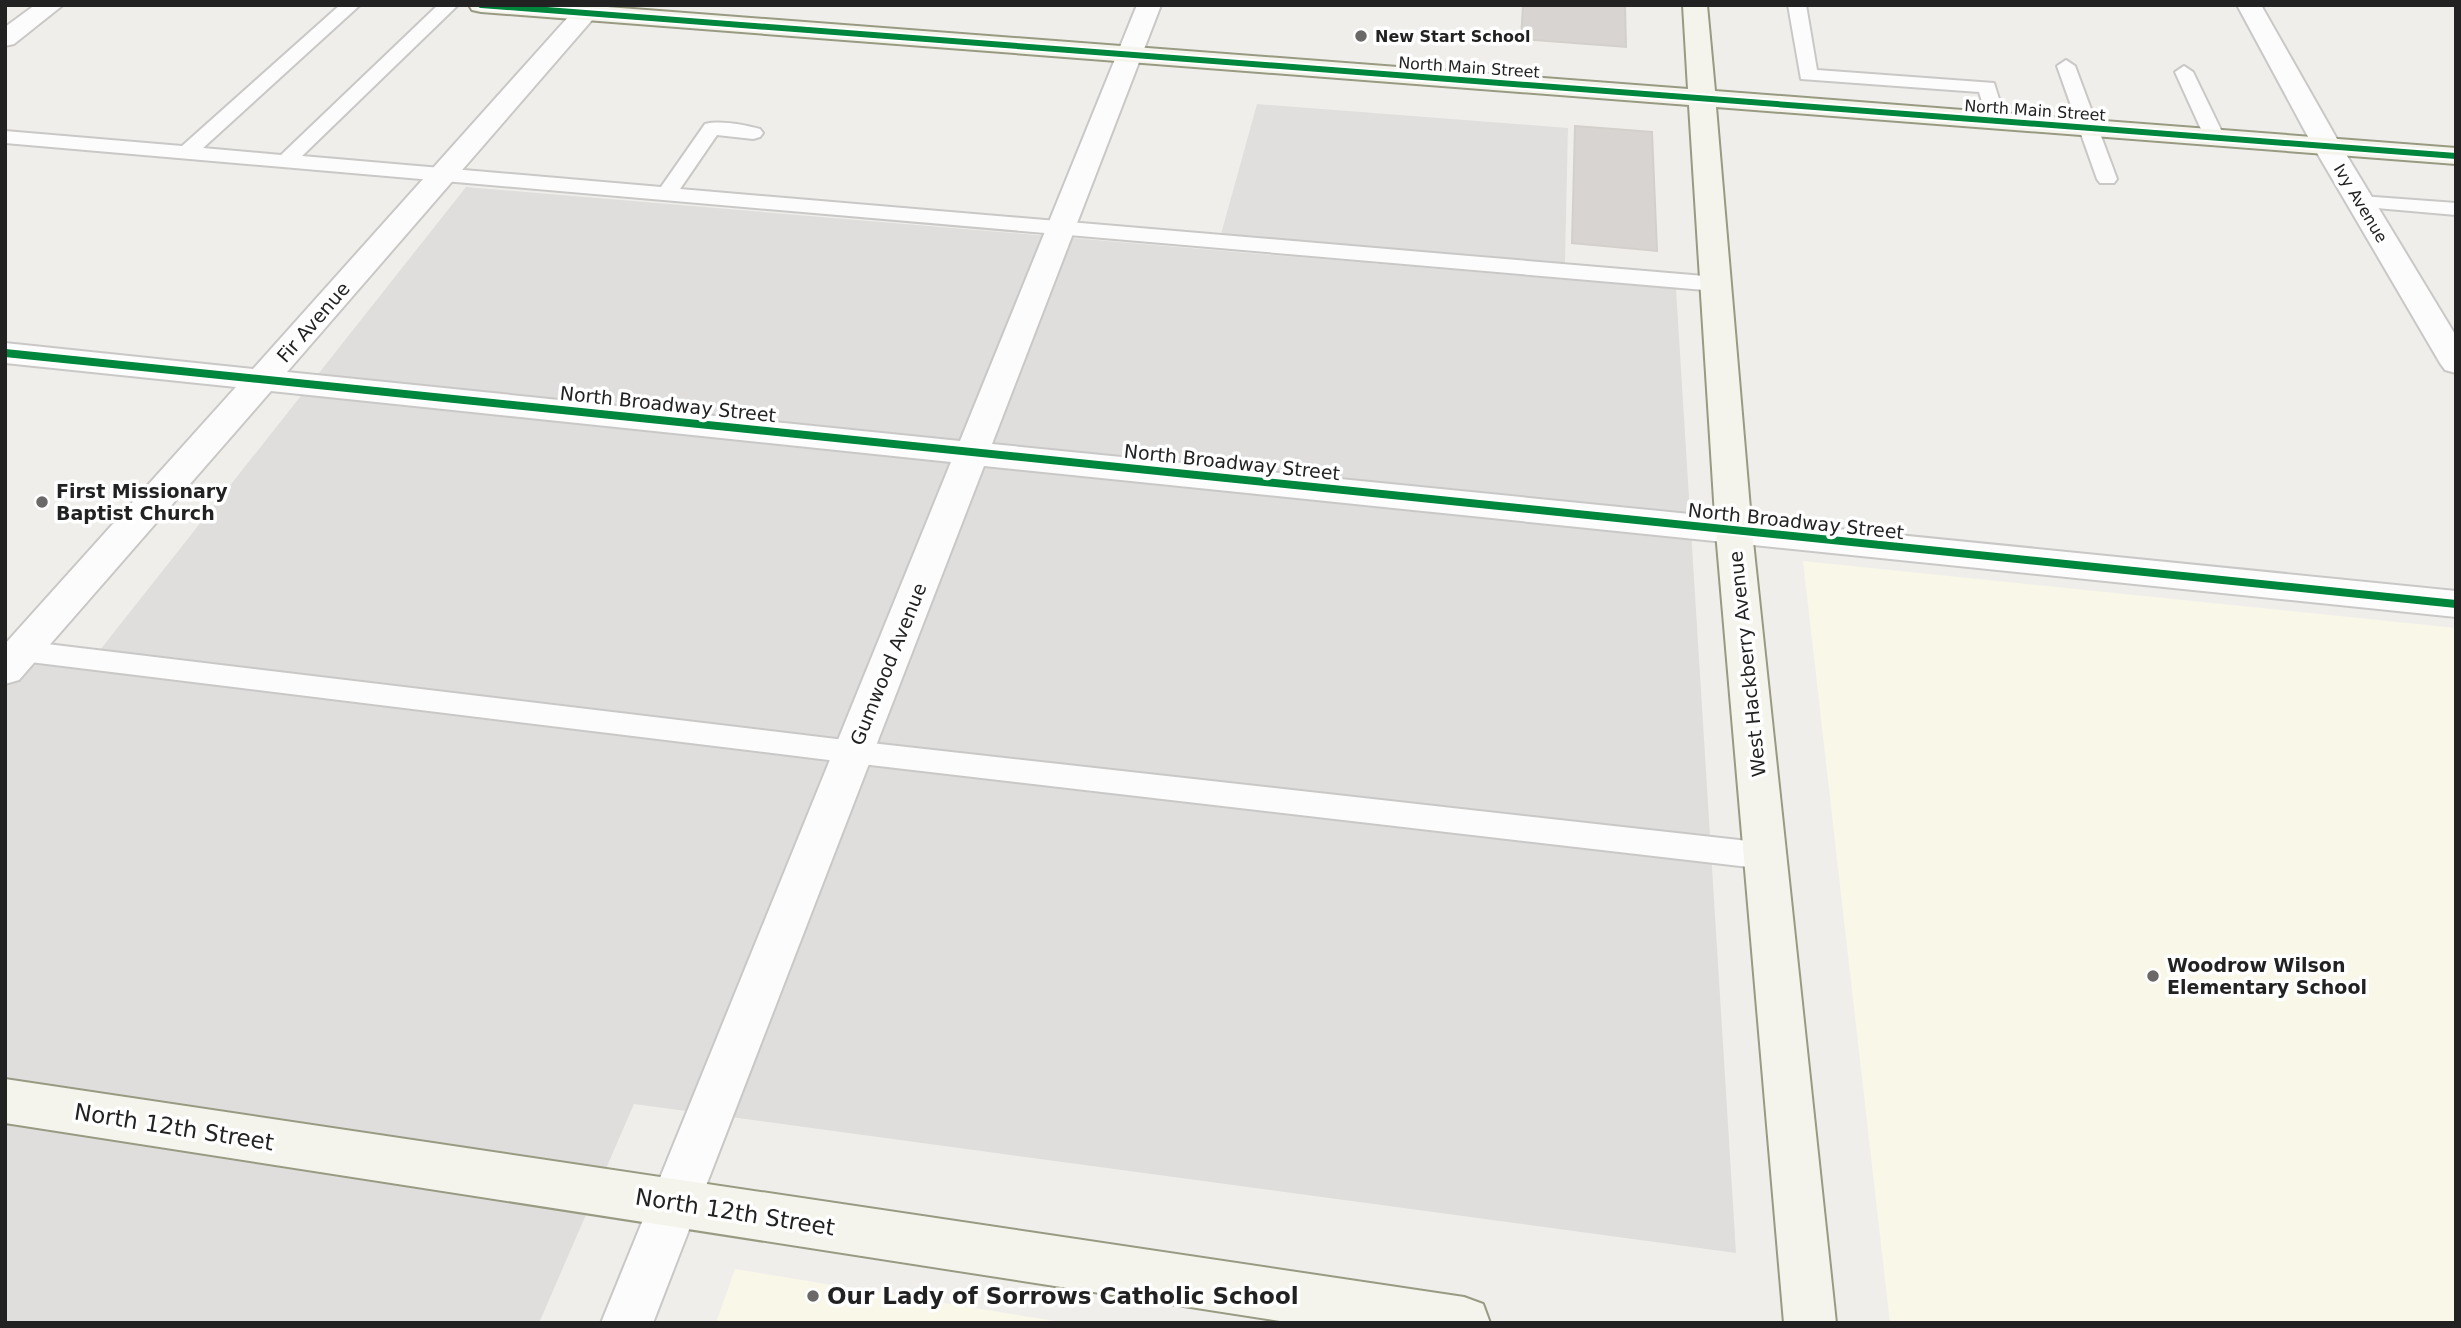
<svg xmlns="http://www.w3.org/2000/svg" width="2461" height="1328" font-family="'DejaVu Sans',sans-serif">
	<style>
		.residential { fill: #dfdedc }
		.education { fill: #f8f7e8 }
		.parking { fill: #e0dfde }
		.building { fill: #d7d4d2; stroke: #d3d0cc; stroke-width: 2 }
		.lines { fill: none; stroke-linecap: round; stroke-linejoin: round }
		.lane-casing { stroke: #c9c8c7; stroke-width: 4 }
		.street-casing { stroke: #c9c8c7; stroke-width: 4 }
		.secondary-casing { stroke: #999a82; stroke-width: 4 }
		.lane { fill: #fdfcfc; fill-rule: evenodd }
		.street { fill: #fdfcfc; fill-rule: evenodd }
		.secondary { fill: #f4f4ed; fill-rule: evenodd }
		.cycleway-far1-casing { stroke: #fff; stroke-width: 10 }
		.cycleway-casing { stroke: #fff; stroke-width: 12 }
		.cycleway-far1 { stroke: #00873e; stroke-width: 6 }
		.cycleway { stroke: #00873e; stroke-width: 8 }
		.poi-dot { fill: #6a6968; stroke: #fff; stroke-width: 2.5 }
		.labels { text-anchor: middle; stroke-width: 7; stroke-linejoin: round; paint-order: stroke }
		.far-poi-label { font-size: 16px; font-weight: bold; fill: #222; stroke: #fff; text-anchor: start }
		.far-street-label { font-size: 16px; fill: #222; stroke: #fff }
		.street-label { font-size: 19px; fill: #222; stroke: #fff }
		.poi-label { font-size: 19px; font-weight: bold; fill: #222; stroke: #fff; text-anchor: start }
		.near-street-label { font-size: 23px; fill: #222; stroke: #fff }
		.near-poi-label { font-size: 23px; font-weight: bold; fill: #222; stroke: #fff; text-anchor: start }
	</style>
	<rect width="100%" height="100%" fill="#f0eeeb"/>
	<!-- residential -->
	<path class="residential" d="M466,187L1676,289L1736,1253L634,1104L539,1323H5V643L96,655Z"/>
	<!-- education -->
	<g class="education">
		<path d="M1803,561L2456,628V1323H1890Z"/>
		<path d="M735,1269L1067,1323H716Z"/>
	</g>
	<!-- parking -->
	<path class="parking" d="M1257,104L1568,128L1565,263L1221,234Z"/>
	<!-- building -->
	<g class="building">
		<path d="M1523,5H1625L1626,47L1521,39Z"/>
		<path d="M1575,126L1652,132L1657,251L1572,243Z"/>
	</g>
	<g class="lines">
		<!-- lane casing -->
		<g class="lane-casing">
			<g id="lane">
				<path d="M340,5H360L203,148L281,155L438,5H458L302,156L661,187L705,124C721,120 744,125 760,129L763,133L760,137L753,139L717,135L680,189L1716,277L1724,279L1727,284L1724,289L1716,291L5,143V131L182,146Z"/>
				<path d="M1788,5H1806L1817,70L1994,83L2006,121L1996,127L1989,125L1979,92L1801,79Z"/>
				<path d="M2066,60L2075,66L2117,179L2114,183H2100L2097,179L2057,66Z"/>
				<path d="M2184,66L2193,72L2225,138L2222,142H2208L2205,138L2175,72Z"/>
				<path d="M2361,196L2456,203V215L2354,206L2351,202L2354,198Z"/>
				<path d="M22,641L853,741L1766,843L1777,847L1781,856L1777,865L1766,869L853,763L22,661L12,658L8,651L12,644Z"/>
			</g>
		</g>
		<!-- street casing -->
		<g class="street-casing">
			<g id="street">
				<path d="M35,5H63L14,44L5,46V27Z"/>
				<path d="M579,5H605L287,372L960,441L1137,5H1161L992,444L2456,591V617L984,466L653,1323H601L951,462L271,391L19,680L5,684V644L236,387L5,363V343L253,369Z"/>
				<path d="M2237,5H2261L2341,146L2456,336V373L2445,370L2440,363L2313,146Z"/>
			</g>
		</g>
		<!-- secondary casing -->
		<g class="secondary-casing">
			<g id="secondary">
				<path d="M469,5H581L1688,89L1683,5H1707L1715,91L2456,148V164L1716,107L1752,532L1836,1323H1784L1716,532L1689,105L481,12L472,10Z"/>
				<path d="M5,1079L1464,1297L1483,1304L1490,1323H1293L5,1123Z"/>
			</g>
		</g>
		<!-- lane -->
		<use href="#lane" class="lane"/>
		<!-- street -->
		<use href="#street" class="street"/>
		<!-- secondary -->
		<use href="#secondary" class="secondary"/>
		<!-- cycleway-far1 casing -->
		<g class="cycleway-far1-casing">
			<path id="cycleway-far1" d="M481,5L2456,156"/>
		</g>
		<!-- cycleway casing -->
		<g class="cycleway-casing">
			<path id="cycleway" d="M5,353L2456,604"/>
		</g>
		<!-- cycleway-far1 -->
		<use href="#cycleway-far1" class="cycleway-far1"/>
		<!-- cycleway -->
		<use href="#cycleway" class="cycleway"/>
	</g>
	<!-- markers -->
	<g class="poi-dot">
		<circle cx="1361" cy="36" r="7"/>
		<circle cx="42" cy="502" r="7"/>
		<circle cx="2153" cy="976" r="7"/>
		<circle cx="813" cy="1296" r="7"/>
	</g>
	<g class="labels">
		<!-- far-poi labels -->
		<g class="far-poi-label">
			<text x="1375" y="42">New Start School</text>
		</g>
		<!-- far-street labels -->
		<g class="far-street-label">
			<text transform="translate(1469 67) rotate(4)" y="6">North Main Street</text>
			<text transform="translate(2035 110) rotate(4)" y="6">North Main Street</text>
			<text transform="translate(2361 203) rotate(59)" y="6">Ivy Avenue</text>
		</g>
		<!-- street labels -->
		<g class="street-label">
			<text transform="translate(313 322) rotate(-49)" y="7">Fir Avenue</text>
			<text transform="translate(668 404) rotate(6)" y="7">North Broadway Street</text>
			<text transform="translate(1232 462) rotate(6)" y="7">North Broadway Street</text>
			<text transform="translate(1796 521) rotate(6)" y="7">North Broadway Street</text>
			<text transform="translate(888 664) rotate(-68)" y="7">Gumwood Avenue</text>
			<text transform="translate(1747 664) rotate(-96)" y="7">West Hackberry Avenue</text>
		</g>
		<!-- poi labels -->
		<g class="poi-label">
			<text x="56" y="498">First Missionary<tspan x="56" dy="22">Baptist Church</tspan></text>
			<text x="2167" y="972">Woodrow Wilson<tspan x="2167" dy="22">Elementary School</tspan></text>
		</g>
		<!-- near-street labels -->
		<g class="near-street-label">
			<text transform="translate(174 1127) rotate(9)" y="8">North 12th Street</text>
			<text transform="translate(735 1212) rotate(9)" y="8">North 12th Street</text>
		</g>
		<!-- near-poi labels -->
		<g class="near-poi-label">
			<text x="827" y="1304">Our Lady of Sorrows Catholic School</text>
		</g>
	</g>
	<!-- border -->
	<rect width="2461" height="1328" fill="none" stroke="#222222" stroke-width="14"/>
</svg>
